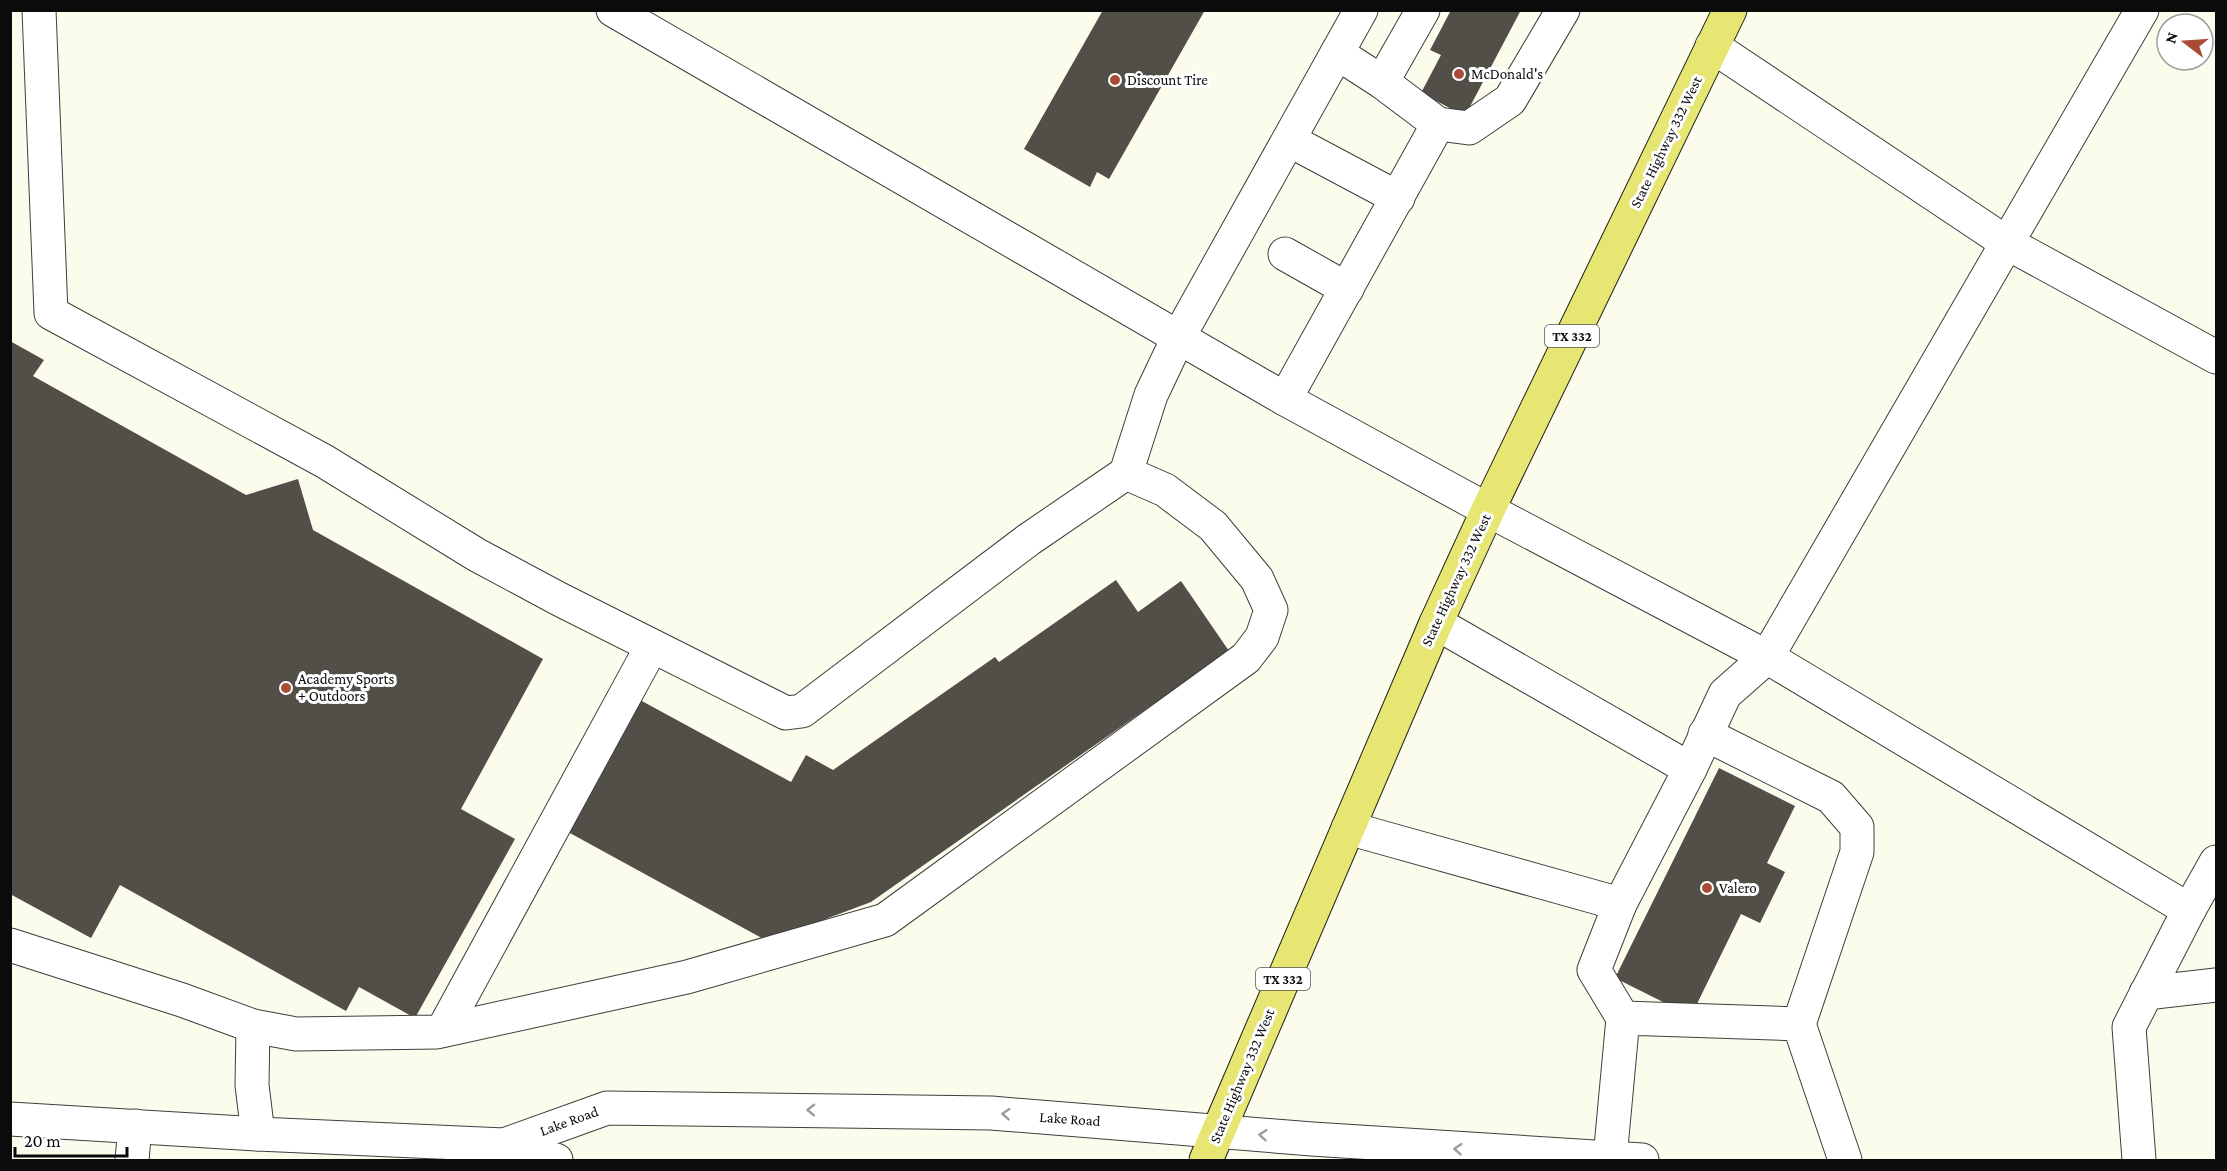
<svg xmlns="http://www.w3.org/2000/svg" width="2227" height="1171" font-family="'Crimson Pro',serif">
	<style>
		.building { fill: #524f49 }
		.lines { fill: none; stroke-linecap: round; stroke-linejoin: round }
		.minor-casing { stroke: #3e3e3e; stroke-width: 35 }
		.major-casing { stroke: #1c1c1c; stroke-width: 35 }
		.minor { stroke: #fff; stroke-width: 33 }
		.major { stroke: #e7e672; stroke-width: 33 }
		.oneway { stroke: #9d9d9d }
		.poi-dot { fill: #a94c36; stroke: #fff; stroke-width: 2 }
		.labels { text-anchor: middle; stroke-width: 6; stroke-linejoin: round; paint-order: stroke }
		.shield { fill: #fff; stroke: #545454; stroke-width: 1.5 }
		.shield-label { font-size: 14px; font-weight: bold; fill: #0b0b0b }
		.poi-label { font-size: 15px; fill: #0b0b0b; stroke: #fff; text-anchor: start }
		.street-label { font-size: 15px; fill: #0b0b0b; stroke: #fff }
	</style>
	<rect width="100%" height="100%" fill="#fcfcec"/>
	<!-- building -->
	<g class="building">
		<path d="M1103,10H1205L1109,179L1097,172L1090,187L1024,149Z"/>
		<path d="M1451,10H1521L1465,116L1421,93L1441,55L1430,50Z"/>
		<path d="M10,341L44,360L33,376L246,495L298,479L313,530L543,659L461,809L515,839L415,1018L359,987L346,1011L120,885L91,938L10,894Z"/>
		<path d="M1116,580L1138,612L1181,581L1229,651L871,902L767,941L568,832L640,700L791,782L806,755L833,770L995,657L999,662Z"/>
		<path d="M1719,768L1795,806L1767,863L1785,872L1760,923L1741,914L1691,1016L1615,978Z"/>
	</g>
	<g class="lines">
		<!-- minor casing -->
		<g class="minor-casing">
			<g id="minor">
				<path d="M39,10L51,313L324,461L477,555L559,599L786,713L802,711L1028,540L1126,473L1151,395L1178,338L1361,10"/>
				<path d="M613,10L1285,399L1488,510L1767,657L2189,910"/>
				<path d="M1712,46L2007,243L2216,357"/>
				<path d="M1337,53L1382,82L1438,124"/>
				<path d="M1382,82L1423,10"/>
				<path d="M1289,140L1398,198"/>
				<path d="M1285,254L1347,289"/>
				<path d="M1285,399L1438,124L1469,128L1510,100L1563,10"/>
				<path d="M1436,623L1690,769"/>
				<path d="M1705,734L1831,797L1857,827V852L1799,1024"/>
				<path d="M1348,828L1620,904"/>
				<path d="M10,945L182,1000L253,1026L296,1034L437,1032L687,977L885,920L1246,658L1262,637L1271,610L1257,579L1213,526L1165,490L1126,473"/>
				<path d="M2146,993L2216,985"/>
				<path d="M1623,1018L1594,970L1620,904L1690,769L1725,694L1767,657L2142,10"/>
				<path d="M253,1026L252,1085L258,1134"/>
				<path d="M443,1030L652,646"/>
				<path d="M10,1119L258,1134L504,1145L556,1160"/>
				<path d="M504,1145L607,1108L991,1113L1312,1139L1642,1160"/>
				<path d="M1610,1158L1623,1018L1799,1024L1845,1160"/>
				<path d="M132,1160L135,1126"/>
				<path d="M2139,1160L2129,1027L2189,910L2216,862"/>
			</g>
		</g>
		<!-- major casing -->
		<g class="major-casing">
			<path id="major" d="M1206,1160L1436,623L1488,510L1730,10"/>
		</g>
		<!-- minor -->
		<use href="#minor" class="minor"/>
		<!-- major -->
		<use href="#major" class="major"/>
	</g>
	<!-- one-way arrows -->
	<defs><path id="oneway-chevron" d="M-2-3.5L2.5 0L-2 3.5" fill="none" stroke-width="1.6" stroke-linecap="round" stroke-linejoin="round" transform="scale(1.5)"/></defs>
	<g class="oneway">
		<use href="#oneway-chevron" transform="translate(811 1110) rotate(-179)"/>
		<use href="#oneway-chevron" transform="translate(1006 1114) rotate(-176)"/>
		<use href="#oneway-chevron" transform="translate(1263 1135) rotate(-175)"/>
		<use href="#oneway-chevron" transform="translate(1458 1149) rotate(-176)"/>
	</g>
	<!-- markers -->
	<g class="poi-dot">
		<circle cx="1459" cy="74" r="6"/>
		<circle cx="1115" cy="80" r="6"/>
		<circle cx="286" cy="688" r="6"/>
		<circle cx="1707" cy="888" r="6"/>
	</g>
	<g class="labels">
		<!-- shield labels -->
		<g class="shield">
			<rect x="1545" y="325" width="54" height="22" rx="4.5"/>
			<rect x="1256" y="968" width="54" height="22" rx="4.5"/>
		</g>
		<g class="shield-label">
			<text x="1572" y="341">TX 332</text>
			<text x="1283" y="984">TX 332</text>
		</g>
		<!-- poi labels -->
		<g class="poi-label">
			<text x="1471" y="79">McDonald's</text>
			<text x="1127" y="85">Discount Tire</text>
			<text x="298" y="684">Academy Sports<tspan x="298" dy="17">+ Outdoors</tspan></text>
			<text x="1719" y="893">Valero</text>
		</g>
		<!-- street labels -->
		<g class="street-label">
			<text transform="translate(1666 142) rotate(-64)" y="5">State Highway 332 West</text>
			<text transform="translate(1456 580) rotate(-65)" y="5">State Highway 332 West</text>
			<text transform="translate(1242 1076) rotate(-67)" y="5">State Highway 332 West</text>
			<text transform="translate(1070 1119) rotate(4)" y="5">Lake Road</text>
			<text transform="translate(569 1121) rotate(-20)" y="5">Lake Road</text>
		</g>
	</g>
	<!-- border -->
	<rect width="2227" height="1171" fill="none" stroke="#0b0b0b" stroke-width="24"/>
	<!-- north arrow -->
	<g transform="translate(2185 42) rotate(287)"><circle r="28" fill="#ffffff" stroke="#9d9d9d" stroke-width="1.5"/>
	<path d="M0-4.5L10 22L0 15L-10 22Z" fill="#a94c36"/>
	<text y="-9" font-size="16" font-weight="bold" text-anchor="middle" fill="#0b0b0b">N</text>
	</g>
	<!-- scale -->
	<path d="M15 1147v9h112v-9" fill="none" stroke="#0b0b0b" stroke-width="3"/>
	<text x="24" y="1147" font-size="18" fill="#0b0b0b" stroke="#ffffff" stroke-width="4.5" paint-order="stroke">20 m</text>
</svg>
